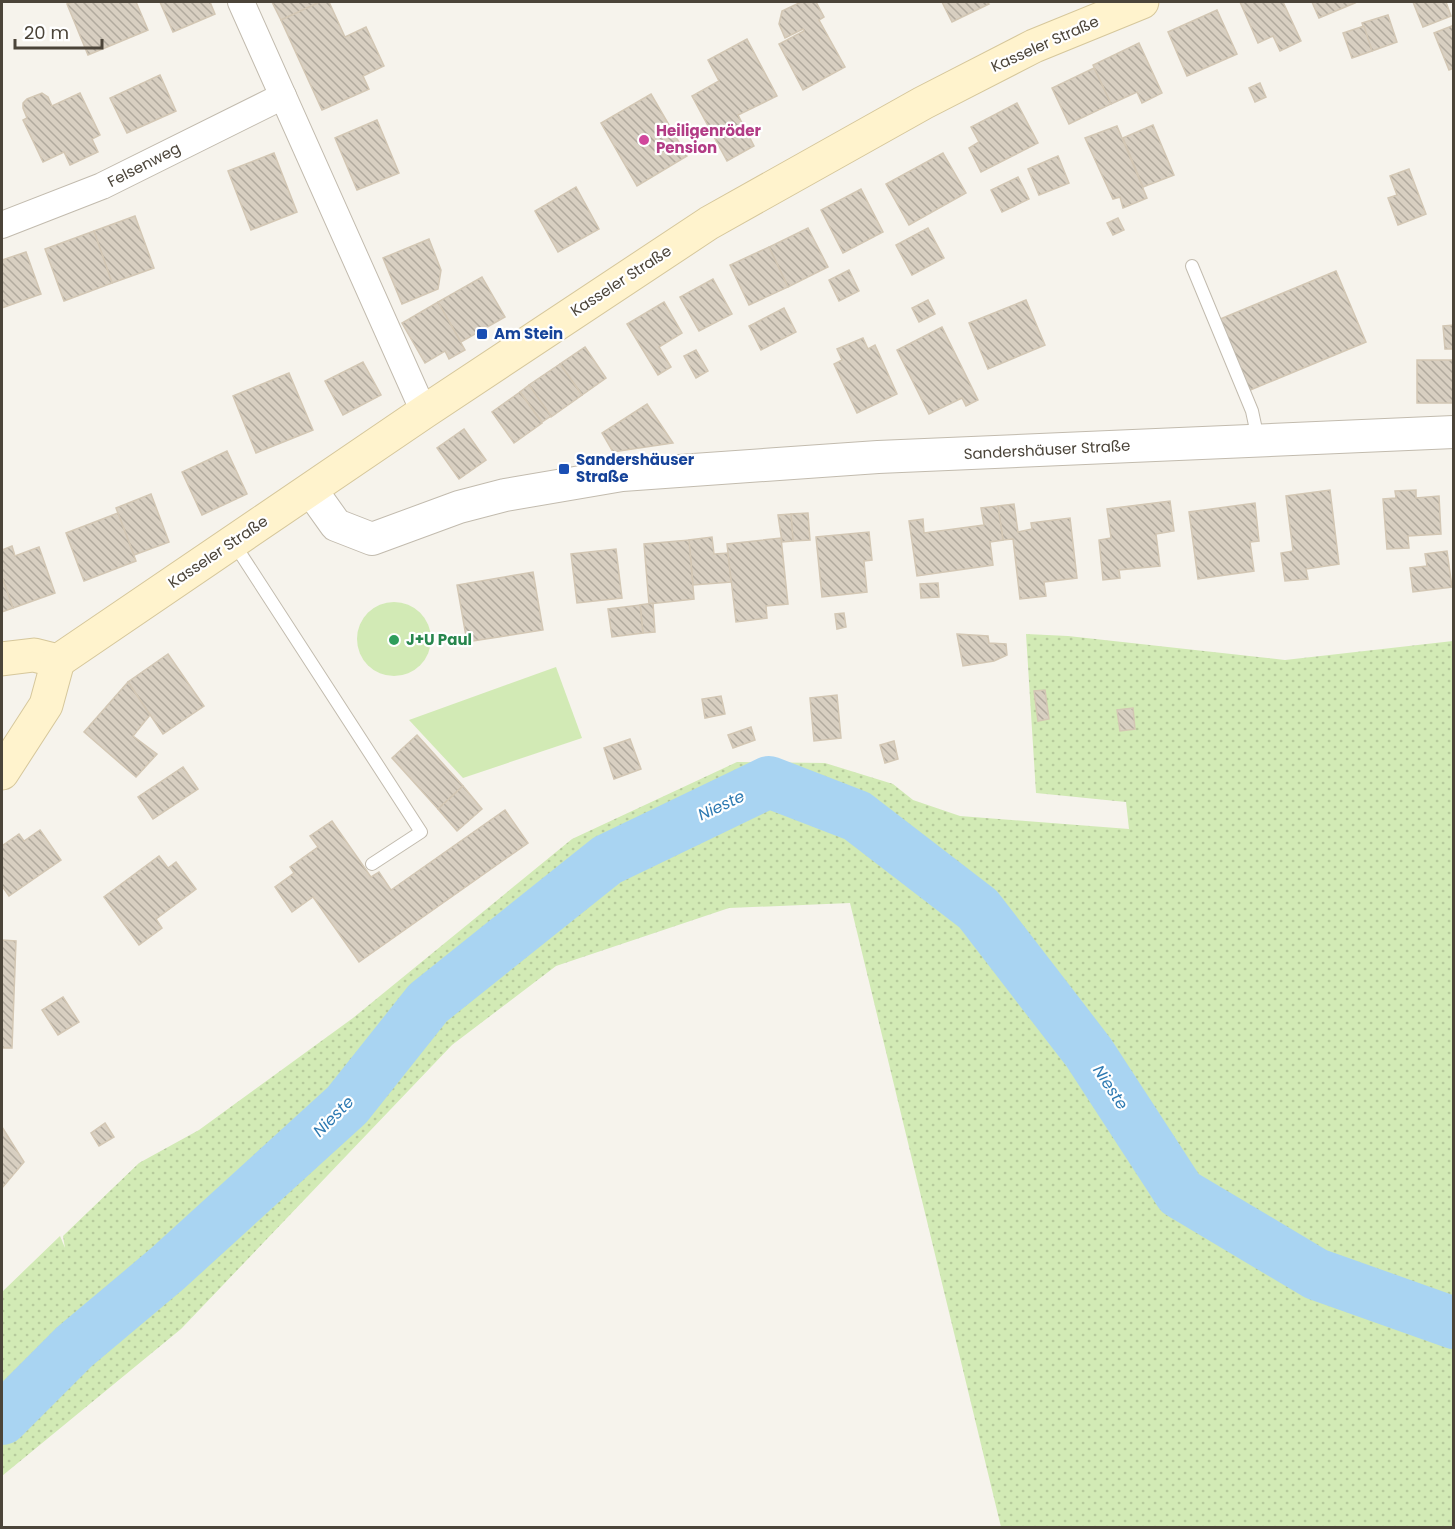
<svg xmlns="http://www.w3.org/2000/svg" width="1455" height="1529" font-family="Poppins,sans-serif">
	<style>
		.grass { fill: url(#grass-dots) }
		.green { fill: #d2eab5 }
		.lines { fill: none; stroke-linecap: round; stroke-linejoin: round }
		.river { stroke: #a9d4f2; stroke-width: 52 }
		.building { fill: url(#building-back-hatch); stroke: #d3c7b4; stroke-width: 1.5 }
		.service-casing { stroke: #c2bbae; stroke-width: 14 }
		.minor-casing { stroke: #c2bbae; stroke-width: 28 }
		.tertiary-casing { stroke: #c2bbae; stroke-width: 34 }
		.secondary-casing { stroke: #d6c79b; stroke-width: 35 }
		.service { stroke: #fff; stroke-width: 12 }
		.minor { stroke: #fff; stroke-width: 26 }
		.tertiary { stroke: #fff; stroke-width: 32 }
		.secondary { stroke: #fff3cd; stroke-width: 33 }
		.hotel-dot { fill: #d1479c; stroke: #fff; stroke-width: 2 }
		.transit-dot { fill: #1a4fb4; stroke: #fff; stroke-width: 2 }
		.leisure-dot { fill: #2e9e5b; stroke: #fff; stroke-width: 2 }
		.labels { text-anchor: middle; stroke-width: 4.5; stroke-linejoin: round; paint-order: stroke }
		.street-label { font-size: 15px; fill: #4b4439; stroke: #fff }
		.hotel-label { font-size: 15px; font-weight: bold; fill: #b23c85; stroke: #fff; text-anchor: start }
		.transit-label { font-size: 15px; font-weight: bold; fill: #164399; stroke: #fff; text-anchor: start }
		.leisure-label { font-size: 15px; font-weight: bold; fill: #27864d; stroke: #fff; text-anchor: start }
		.water-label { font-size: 16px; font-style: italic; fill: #2e7ab2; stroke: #fff }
	</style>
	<defs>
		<pattern id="grass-dots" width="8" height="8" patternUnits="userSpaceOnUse" patternTransform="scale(1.5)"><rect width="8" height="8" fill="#d2eab5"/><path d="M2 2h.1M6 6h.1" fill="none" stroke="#b6ca9c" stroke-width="1.8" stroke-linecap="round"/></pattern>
		<pattern id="building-back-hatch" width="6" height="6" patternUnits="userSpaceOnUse" patternTransform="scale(1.5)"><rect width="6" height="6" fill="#d8cfc1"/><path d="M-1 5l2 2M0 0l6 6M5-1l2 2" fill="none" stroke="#b1aa9e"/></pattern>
	</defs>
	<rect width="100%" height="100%" fill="#f6f3ec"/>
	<!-- grass -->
	<path class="grass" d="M1026,634L1068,636L1285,660L1453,641V1527H1001L850,903L729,908L556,966L452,1045L181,1329L2,1476V1292L60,1236L65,1248L63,1236L139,1163L199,1130L353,1018L572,839L737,762L825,763L893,784L913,800L960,816L1129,829L1126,802L1036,793Z"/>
	<!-- green -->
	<g class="green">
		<circle cx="394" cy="639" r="37"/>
		<path d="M556,667L582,738L463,778L409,720Z"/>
	</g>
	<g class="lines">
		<!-- river -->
		<path class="river" d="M2,1419L74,1347L168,1268L347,1105L428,1003L607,860L769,782L857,816L978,909L1089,1053L1180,1193L1316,1274L1454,1323"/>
	</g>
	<!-- building -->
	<g class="building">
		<path d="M73,2H136L148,30L88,55L67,4Z"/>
		<path d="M160,2H210L215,14L173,32Z"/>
		<path d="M272,2H320L281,20Z"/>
		<path d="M320,2H329L345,37L366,27L384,66L363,76L369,89L322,110L281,20Z"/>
		<path d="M801,2H816L824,17L819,20L845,67L803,90L779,44L804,31L803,29L785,38L779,24L782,11Z"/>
		<path d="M942,2H987L989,4L952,22Z"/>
		<path d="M1240,2H1283L1301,41L1280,51L1273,36L1258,43Z"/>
		<path d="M1312,2H1354L1355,3L1319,18Z"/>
		<path d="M1413,2H1446L1451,16L1423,27Z"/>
		<path d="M1217,10L1237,54L1187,76L1168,32Z"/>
		<path d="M1388,15L1397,42L1372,51L1362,23Z"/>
		<path d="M1454,25V68L1449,70L1434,33Z"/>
		<path d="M1364,26L1372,51L1352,58L1343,33Z"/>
		<path d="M747,39L777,96L738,115L754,146L727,161L692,96L719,81L708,60Z"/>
		<path d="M1139,43L1162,93L1142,103L1137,92L1111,104L1093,65Z"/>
		<path d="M1094,68L1111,104L1069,124L1052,88Z"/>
		<path d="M160,75L176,111L127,133L110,98Z"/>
		<path d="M1260,83L1266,97L1255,102L1249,88Z"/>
		<path d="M42,93L48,97L52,106L80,93L100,135L92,139L98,152L70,165L64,152L43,162L23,120L27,118L23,108V103L27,99Z"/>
		<path d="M651,94L687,156L637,186L601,123Z"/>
		<path d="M1017,103L1038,143L981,172L969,148L979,142L971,127Z"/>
		<path d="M377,120L399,173L357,190L335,138Z"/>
		<path d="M1153,125L1174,175L1143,187L1123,138Z"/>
		<path d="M1117,126L1147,198L1123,208L1120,197L1113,199L1085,138Z"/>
		<path d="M274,153L297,212L251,230L228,171Z"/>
		<path d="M943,153L966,193L909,225L886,184Z"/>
		<path d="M1058,156L1069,183L1039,195L1028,169Z"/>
		<path d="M1409,169L1426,214L1398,225L1388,198L1397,195L1390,176Z"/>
		<path d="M1018,177L1029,199L1002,212L991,190Z"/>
		<path d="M576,187L599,229L558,252L535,211Z"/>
		<path d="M861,189L883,232L843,253L821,210Z"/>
		<path d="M135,216L154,268L112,283L94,231Z"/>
		<path d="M1118,218L1124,230L1113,235L1107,223Z"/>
		<path d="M808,228L828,267L788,287L769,247Z"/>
		<path d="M928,228L944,258L912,275L896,245Z"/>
		<path d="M94,231L112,283L64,301L45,249Z"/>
		<path d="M429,239L441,270L438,289L402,304L383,258Z"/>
		<path d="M769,247L788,287L749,305L730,265Z"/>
		<path d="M26,252L41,294L2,308V260Z"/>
		<path d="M849,270L859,291L839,301L829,280Z"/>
		<path d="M1336,271L1366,342L1248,391L1218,320Z"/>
		<path d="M482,277L505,317L461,342L438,302Z"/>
		<path d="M713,279L732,314L699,331L680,297Z"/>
		<path d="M928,300L935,314L919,322L912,308Z"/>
		<path d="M1026,300L1045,345L988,369L969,323Z"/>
		<path d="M438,302L465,350L449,359L445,351L425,363L402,323Z"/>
		<path d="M664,302L682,333L659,347L671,367L658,375L627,324Z"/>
		<path d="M784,308L796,332L761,350L749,326Z"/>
		<path d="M1454,325V349H1445L1443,326Z"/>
		<path d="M942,327L978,400L966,406L962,398L929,414L897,350Z"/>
		<path d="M863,338L868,349L875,345L897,394L857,413L834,364L842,360L837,349Z"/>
		<path d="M585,347L606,378L582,395L560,364Z"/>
		<path d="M696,350L708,371L696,378L684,356Z"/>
		<rect x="1417" y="360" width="37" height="43"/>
		<path d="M363,362L381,395L343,415L325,381Z"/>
		<path d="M560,364L582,395L551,417L529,385Z"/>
		<path d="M289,373L313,430L256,453L233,396Z"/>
		<path d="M529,385L551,416L542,422L520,392Z"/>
		<path d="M520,392L542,423L514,443L492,412Z"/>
		<path d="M647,404L673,443L613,452L602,433Z"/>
		<path d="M464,429L486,460L459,479L437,448Z"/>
		<path d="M227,451L247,494L202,515L182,472Z"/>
		<path d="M1330,490L1339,564L1306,569L1308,579L1285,581L1281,553L1293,551L1286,496Z"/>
		<path d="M1416,490V498L1439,496L1441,534L1408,536L1409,548L1387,549L1383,499L1396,498L1395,491Z"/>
		<path d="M151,494L169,542L134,555L116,508Z"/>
		<path d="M1170,501L1174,531L1156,534L1160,566L1119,570L1120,578L1103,580L1099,540L1111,538L1107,509Z"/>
		<path d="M1255,503L1259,541L1250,542L1254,571L1198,579L1189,512Z"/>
		<path d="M1014,504L1018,532L1032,529L1031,523L1070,518L1077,578L1044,582L1046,596L1020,599L1013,539L1003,540L998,506Z"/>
		<path d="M998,506L1003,540L990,542L993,565L917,576L909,521L923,519L924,533L984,525L981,508Z"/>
		<path d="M118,513L136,561L84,581L66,533Z"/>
		<path d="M808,513L810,540L793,541L791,514Z"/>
		<path d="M791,514L793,541L782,542L778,515Z"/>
		<path d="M869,532L872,560L864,561L867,592L822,597L816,537Z"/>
		<path d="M712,537L714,554L728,553L731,582L693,585L689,540Z"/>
		<path d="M781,538L788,604L766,606L767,618L736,622L727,544Z"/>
		<path d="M689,540L694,599L649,604L644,544Z"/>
		<path d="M12,546L15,556L39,547L55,593L13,608L2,577V550Z"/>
		<path d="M616,549L622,598L577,603L571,554Z"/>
		<path d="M1447,551L1452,587L1413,592L1410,568L1427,566L1425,554Z"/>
		<path d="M533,572L543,630L467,642L457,585Z"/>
		<path d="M2,577L13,608L2,612Z"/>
		<path d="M938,583L939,597L921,598L920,584Z"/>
		<path d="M653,603L655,632L643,633L640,605Z"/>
		<path d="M640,605L643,633L612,637L608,609Z"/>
		<path d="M844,613L846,627L837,629L835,614Z"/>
		<path d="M957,634L988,636L989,643L1006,644L1007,655L994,661L963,666Z"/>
		<path d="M168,654L204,706L163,734L128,682Z"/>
		<path d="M128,682L150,715L133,736L157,754L136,777L84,732Z"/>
		<path d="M1045,690L1049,719L1038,721L1034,691Z"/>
		<path d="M837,695L841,738L814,741L810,698Z"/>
		<path d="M721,696L725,714L705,718L702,699Z"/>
		<path d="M1133,708L1135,729L1120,731L1117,710Z"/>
		<path d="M751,727L755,740L733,748L728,735Z"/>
		<path d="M417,735L463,786L438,809L392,758Z"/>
		<path d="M630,739L641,769L614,779L604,748Z"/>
		<path d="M894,741L898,759L885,763L880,745Z"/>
		<path d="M183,767L198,789L153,819L138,797Z"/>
		<path d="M463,786L482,809L457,831L438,809Z"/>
		<path d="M505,810L528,843L359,962L313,897L292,912L275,887L294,873L290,867L318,847L310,836L332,821L371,877L379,872L391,890Z"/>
		<path d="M40,830L61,860L9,896L2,886V846L19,834L24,841Z"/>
		<path d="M159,856L168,868L176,862L196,889L156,919L162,928L139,945L104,897Z"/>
		<path d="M2,940L16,941L12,1048H2Z"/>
		<path d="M63,997L79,1022L58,1035L42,1010Z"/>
		<path d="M105,1123L114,1137L99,1146L91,1133Z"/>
		<path d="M2,1127L24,1162L2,1188Z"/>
	</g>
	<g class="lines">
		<!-- service casing -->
		<g class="service-casing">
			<g id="service">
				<path d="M1192,266L1252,411L1258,439"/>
				<path d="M233,542L421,832L372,864"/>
			</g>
		</g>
		<!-- minor casing -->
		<g class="minor-casing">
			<g id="minor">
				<path d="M241,2L424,412"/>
				<path d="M2,225L102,186L283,96"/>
			</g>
		</g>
		<!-- tertiary casing -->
		<g class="tertiary-casing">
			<path id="tertiary" d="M311,490L336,525L372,539L459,507L505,495L622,475L878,457L1454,432"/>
		</g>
		<!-- secondary casing -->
		<g class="secondary-casing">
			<g id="secondary">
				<path d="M2,659L34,655L58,661L424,412L709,223L923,103L1034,46L1142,2"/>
				<path d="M2,773L46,705L58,661"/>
			</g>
		</g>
		<!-- service -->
		<use href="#service" class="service"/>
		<!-- minor -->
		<use href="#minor" class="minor"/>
		<!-- tertiary -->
		<use href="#tertiary" class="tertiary"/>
		<!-- secondary -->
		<use href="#secondary" class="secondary"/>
	</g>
	<!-- markers -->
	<circle class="hotel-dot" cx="644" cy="140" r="6"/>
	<g class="transit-dot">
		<rect x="476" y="328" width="12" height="12" rx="3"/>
		<rect x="558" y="463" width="12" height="12" rx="3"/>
	</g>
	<circle class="leisure-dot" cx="394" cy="640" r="6"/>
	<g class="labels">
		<!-- street labels -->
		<g class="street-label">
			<text transform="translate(1045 44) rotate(-24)" y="5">Kasseler Straße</text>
			<text transform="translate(144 165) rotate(-27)" y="5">Felsenweg</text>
			<text transform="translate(621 281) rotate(-33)" y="5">Kasseler Straße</text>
			<text transform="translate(1047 450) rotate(-3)" y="5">Sandershäuser Straße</text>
			<text transform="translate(218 552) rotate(-34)" y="5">Kasseler Straße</text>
		</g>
		<!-- hotel labels -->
		<g class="hotel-label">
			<text x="656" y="136">Heiligenröder<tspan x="656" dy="17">Pension</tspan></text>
		</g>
		<!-- transit labels -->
		<g class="transit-label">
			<text x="494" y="339">Am Stein</text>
			<text x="576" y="465">Sandershäuser<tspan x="576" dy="17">Straße</tspan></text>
		</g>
		<!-- leisure labels -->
		<g class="leisure-label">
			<text x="406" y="645">J+U Paul</text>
		</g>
		<!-- water labels -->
		<g class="water-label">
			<text transform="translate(721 805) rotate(-25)" y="6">Nieste</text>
			<text transform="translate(1111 1087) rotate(57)" y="6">Nieste</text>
			<text transform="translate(333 1116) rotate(-45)" y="6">Nieste</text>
		</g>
	</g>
	<!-- border -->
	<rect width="1455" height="1529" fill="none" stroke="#4b4439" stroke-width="6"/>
	<!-- scale -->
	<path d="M15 39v9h87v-9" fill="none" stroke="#4b4439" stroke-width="3"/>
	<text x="24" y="39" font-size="18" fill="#4b4439" stroke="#ffffff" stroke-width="4.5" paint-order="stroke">20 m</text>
</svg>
